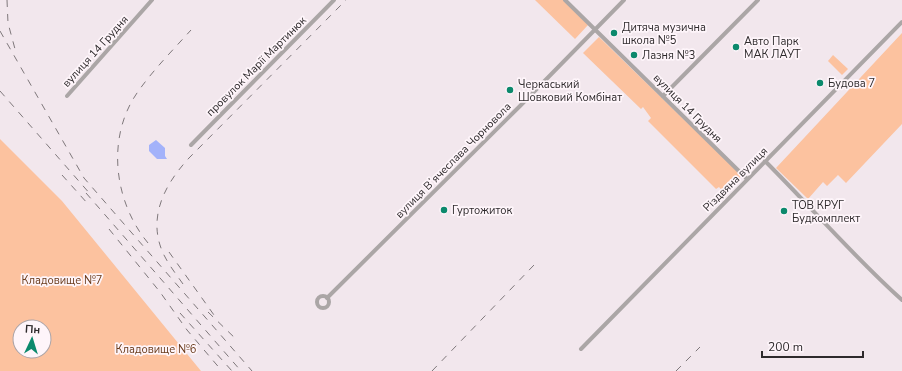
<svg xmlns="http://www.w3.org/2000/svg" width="902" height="371" font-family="'Nunito Sans',sans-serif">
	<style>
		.green { fill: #fcc29f; fill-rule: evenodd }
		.water { fill: #a3b2fa }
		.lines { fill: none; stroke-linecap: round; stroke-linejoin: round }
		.minor { stroke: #aba6a6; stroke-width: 4 }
		.rail { stroke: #7f787b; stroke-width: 1; stroke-dasharray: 7 7; stroke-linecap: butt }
		.poi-dot { fill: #0b896c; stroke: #fef5fa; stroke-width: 1.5 }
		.labels { text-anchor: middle; stroke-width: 3.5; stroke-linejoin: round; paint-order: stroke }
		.poi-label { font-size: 11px; fill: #2e2a2c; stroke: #fef5fa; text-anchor: start }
		.street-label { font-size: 11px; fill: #2e2a2c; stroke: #fef5fa }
		.park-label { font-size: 11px; fill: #683919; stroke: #fef5fa }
	</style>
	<rect width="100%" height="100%" fill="#f2e7ed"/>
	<!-- green -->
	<g class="green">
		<path d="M535,0H563L588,25L575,39Z"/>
		<path d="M902,33V124L846,183L838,175L827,186L823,182L808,199L776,168Z"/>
		<path d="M599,37L740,174V180L726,195L719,187L716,189L648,121L651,118L643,107L641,109L583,53Z"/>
		<path d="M833,55L848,69L842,75L828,61Z"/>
		<path d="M0,139L62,201L201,371H0ZM20,327H44V351H20Z"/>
	</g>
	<!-- water -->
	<path class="water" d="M156,140L165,148V156L167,159H157L149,151V145Z"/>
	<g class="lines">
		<!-- minor -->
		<g class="minor">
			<path d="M565,0L747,179"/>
			<path d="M67,96L152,0"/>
			<path d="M663,96L758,0"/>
			<path d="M191,145L334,0"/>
			<path d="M765,161C811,207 854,257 902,300"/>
			<circle cx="323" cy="302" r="6"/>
			<path d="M327,298L520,106L624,0"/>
			<path d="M581,349L902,22"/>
		</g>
		<!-- rail -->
		<g class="rail">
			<path d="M7,0L8,23L15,49"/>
			<path d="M0,31L84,178L252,371"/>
			<path d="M0,91L91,195"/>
			<path d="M62,175L88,204"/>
			<path d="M86,193L241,371"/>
			<path d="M109,229L160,292L187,330L222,371"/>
			<path d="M148,243C114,202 106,138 137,93C153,70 173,50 191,30"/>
			<path d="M169,252L214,315"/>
			<path d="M183,284C176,274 168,264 163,253C147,217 165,184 189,158L346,0"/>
			<path d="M208,312L238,341"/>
			<path d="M180,313L232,371"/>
			<path d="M432,371L534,265"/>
			<path d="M676,371L700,347"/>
		</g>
	</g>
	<!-- markers -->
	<g class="poi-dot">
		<circle cx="614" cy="33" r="4"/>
		<circle cx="736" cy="47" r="4"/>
		<circle cx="634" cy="55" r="4"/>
		<circle cx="820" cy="83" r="4"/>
		<circle cx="510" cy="90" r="4"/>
		<circle cx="444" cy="210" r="4"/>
		<circle cx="784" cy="211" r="4"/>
	</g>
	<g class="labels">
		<!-- poi labels -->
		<g class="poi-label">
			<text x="622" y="31">Дитяча музична<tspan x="622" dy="13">школа №5</tspan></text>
			<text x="744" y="45">Авто Парк<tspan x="744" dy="13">МАК ЛАУТ</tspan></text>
			<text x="642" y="59">Лазня №3</text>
			<text x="828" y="87">Будова 7</text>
			<text x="518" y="88">Черкаський<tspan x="518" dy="13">Шовковий Комбінат</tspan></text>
			<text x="792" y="209">ТОВ КРУГ<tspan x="792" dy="13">Будкомплект</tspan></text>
			<text x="452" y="214">Гуртожиток</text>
		</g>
		<!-- street labels -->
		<g class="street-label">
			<text transform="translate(95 51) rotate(-48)" y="4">вулиця 14 Грудня</text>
			<text transform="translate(256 66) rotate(-45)" y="4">провулок Марії Мартинюк</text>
			<text transform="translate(688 108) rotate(45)" y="4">вулиця 14 Грудня</text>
			<text transform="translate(453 160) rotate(-45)" y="4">вулиця Вʼячеслава Чорновола</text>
			<text transform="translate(735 179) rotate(-45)" y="4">Різдвяна вулиця</text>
		</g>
		<!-- park labels -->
		<g class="park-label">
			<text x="62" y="284">Кладовище №7</text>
			<text x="156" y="353">Кладовище №6</text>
		</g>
	</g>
	<!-- north arrow -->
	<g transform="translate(32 339) rotate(4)"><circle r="19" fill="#fef5fa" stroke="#aba4a8"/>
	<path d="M0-3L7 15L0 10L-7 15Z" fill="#0b896c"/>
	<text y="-6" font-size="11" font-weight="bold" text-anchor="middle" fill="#2e2a2c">Пн</text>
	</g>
	<!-- scale -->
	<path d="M762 351v6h101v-6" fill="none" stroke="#2e2a2c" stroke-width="2"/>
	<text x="768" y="351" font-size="12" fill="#2e2a2c" stroke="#fef5fa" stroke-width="3" paint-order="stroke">200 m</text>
</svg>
